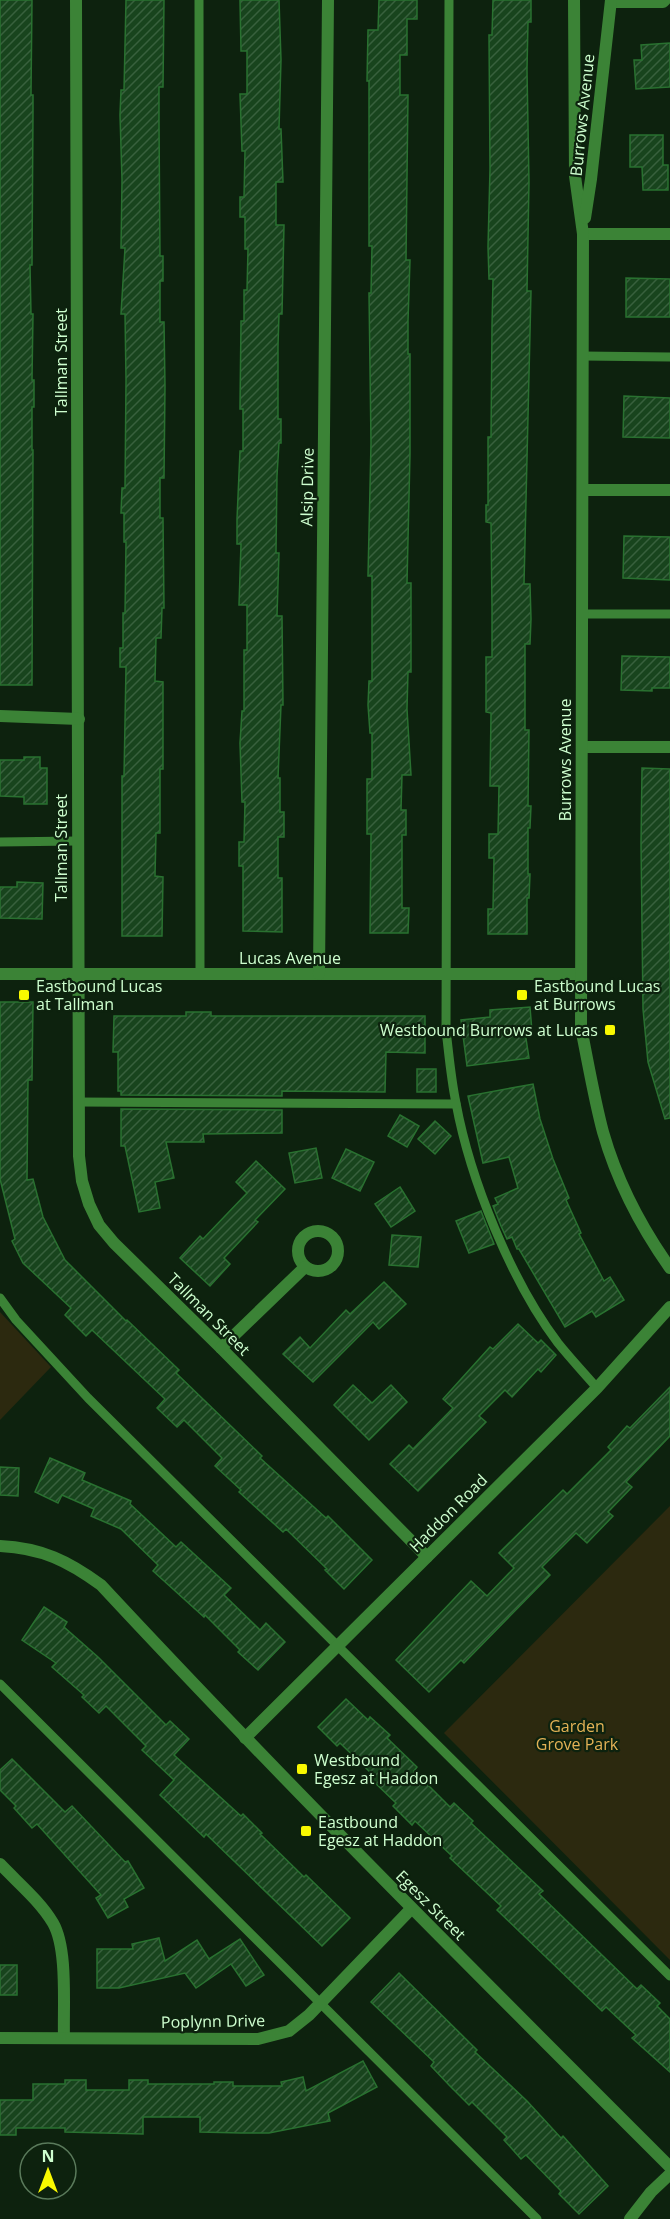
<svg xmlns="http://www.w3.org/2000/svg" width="670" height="2219" font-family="'Open Sans',sans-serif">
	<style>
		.park { fill: #2c290f }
		.building { fill: url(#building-hatch); stroke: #297130; stroke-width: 1.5 }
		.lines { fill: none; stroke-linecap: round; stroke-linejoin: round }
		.service { stroke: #3b8336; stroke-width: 9 }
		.minor { stroke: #3b8336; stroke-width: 12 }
		.tertiary { stroke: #3b8336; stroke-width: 12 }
		.poi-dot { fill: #f9f900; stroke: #0d220e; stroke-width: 2 }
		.labels { text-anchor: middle; stroke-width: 4.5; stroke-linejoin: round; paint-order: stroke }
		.street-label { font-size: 16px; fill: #ceffcf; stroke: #0d220e }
		.poi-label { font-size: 16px; fill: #ceffcf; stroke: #0d220e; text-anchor: start }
		.park-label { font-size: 16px; fill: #e3b256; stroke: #0d220e }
	</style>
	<defs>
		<pattern id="building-hatch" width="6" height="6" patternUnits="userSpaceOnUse" patternTransform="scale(1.5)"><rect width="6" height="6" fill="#18441d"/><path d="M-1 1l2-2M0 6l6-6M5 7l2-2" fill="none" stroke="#38603d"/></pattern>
	</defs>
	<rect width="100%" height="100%" fill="#0d220e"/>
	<!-- park -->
	<g class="park">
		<path d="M0,1312L51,1367L0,1420Z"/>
		<path d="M670,1506V1960L444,1733Z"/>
	</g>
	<!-- building -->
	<g class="building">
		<path d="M0,0H32L31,95H33V112L32,265H30L31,314H33L32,380H34V407H32V450H33L32,685H0Z"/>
		<path d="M126,0H164L163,87H159V123L160,256H163V281H160V322H164L165,386L164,478H160V518H163L164,608H162L161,638H156L155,681L163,682V769H160V833H156L155,876L163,877L162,936H122V776H124L126,667H120V648H123V613H125L126,542H124V513H121L122,488H125L126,380L125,314H121L125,248H121L122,180L120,115L121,90H124Z"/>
		<path d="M240,0H279L281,60L279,129H281L283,182H276V225H284L282,314H279L278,346V419H281V443H279L277,476L276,553H279L277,616H282L283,705H281L278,778H280V812H284V837H278V878H282V932L243,931V866H239V842H244L245,802H242L240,743L242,711H244V650H247V605H239L241,544H237V519L240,451H243V409H240L241,321H244V290H247L248,249H245V217H240V197H244L245,151H242L240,94H247V51H241Z"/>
		<path d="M379,0H417V19H407V55H400V95H408L406,260H410L408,321V354H410V454L407,583H411V672H408L407,709L411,775H402L401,810H406V835H402V908H409L408,933H370L371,834H367V779H372V733H370L368,705L369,681H372V576H368L371,443L369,293H371L372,246H369V81H367L368,30H378Z"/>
		<path d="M493,0H531V22H528L527,70L529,182L527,291H531L524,584H530L531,619L530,644H525V730H529L528,806H531L530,828H528V874H530L529,898H527V934H488V909H493L494,858H489V834H498L499,786H490L491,713L486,712V657H492V608L491,523L486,522V505H488V437H491L492,326L493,279H489L488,247L490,169L489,35H492Z"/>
		<path d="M670,43V87L636,89L634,60H642L641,45Z"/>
		<path d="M630,135H663V165H668V190H643L642,167H630Z"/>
		<path d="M626,278L670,279V317H626Z"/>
		<path d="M624,396L670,398V438L623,437Z"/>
		<path d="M624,536L670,537V580L623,578Z"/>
		<path d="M622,656L670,657V688H652V691L621,690Z"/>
		<path d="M24,757H40V768H47V804H24V797L0,796V760H24Z"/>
		<path d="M642,768L670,769V1118L665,1119L648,1062L643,1009L641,844Z"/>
		<path d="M17,882L43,883L42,919L0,918V887H17Z"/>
		<path d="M0,1002H33L32,1080H28L27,1180L33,1179L43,1217L65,1260L126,1321L127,1320L179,1370L176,1373L262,1456L260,1458L326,1518L328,1516L372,1560L344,1589L325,1570L327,1569L286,1529L283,1532L239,1492L241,1490L215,1466L222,1458L184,1420L177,1427L157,1408L165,1399L92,1330L86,1336L65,1315L71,1308L23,1263L12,1241L15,1239L0,1179Z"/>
		<path d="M530,1007L532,1032H525L529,1058L467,1066L461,1020L490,1017V1010Z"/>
		<path d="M186,1012H211V1016H425V1053L386,1052L385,1092L282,1091V1096L121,1095V1091H118V1052H113L114,1016H186Z"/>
		<rect x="417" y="1069" width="19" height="23"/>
		<path d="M533,1084L540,1119L553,1159L569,1198L566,1200L581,1233L579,1234L604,1281L610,1277L624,1300L596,1317L592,1311L565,1327L519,1249H517L512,1237L507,1239L501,1226L493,1206L498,1204L495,1198L518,1188L509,1157L483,1163L468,1096Z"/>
		<path d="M121,1109L282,1110V1133L203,1134L204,1142H166L174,1178L155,1182L160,1208L139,1212L125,1146H121Z"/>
		<path d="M400,1115L419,1126L407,1147L388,1136Z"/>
		<path d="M435,1121L451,1136L435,1154L418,1139Z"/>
		<path d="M316,1148L322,1178L295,1183L289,1153Z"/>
		<path d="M346,1149L374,1162L360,1191L332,1178Z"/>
		<path d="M256,1161L285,1189L255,1220L258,1222L224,1258L230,1264L210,1286L180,1258L200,1236L203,1239L247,1193L236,1182Z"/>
		<path d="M400,1187L415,1211L391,1227L375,1204Z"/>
		<path d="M481,1211L494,1244L469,1253L456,1221Z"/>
		<path d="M392,1235L421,1237L418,1267L389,1265Z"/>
		<path d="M384,1282L406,1304L379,1329L373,1322L313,1382L283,1354L300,1337L310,1348L346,1310L350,1314Z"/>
		<path d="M518,1324L538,1343L541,1340L556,1355L541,1372L538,1369L512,1397L505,1390L479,1416L486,1422L418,1491L390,1464L409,1445L413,1449L453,1408L443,1399L490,1347L493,1349Z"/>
		<path d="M353,1385L372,1403L391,1385L407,1402L369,1440L334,1405Z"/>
		<path d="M670,1387V1436L626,1482L632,1487L608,1512L613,1516L587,1543L576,1533L542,1567L550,1575L464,1663L461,1660L429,1692L396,1660L471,1581L487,1596L514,1568L499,1553L563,1490L567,1494L611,1450L608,1447L627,1426L630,1428Z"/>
		<path d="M50,1458L85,1473L82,1480L131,1501L130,1504L176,1547L181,1542L231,1588L224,1595L260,1630L266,1623L285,1642L258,1670L238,1652L240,1650L205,1615L204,1617L153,1571L158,1565L121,1529L91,1516L94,1509L62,1495L58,1503L35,1492Z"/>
		<path d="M0,1467L19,1468L18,1496L0,1495Z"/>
		<path d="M44,1607L67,1622L64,1627L98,1657L166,1725L170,1721L189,1739L174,1755L241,1816L243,1814L262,1833L260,1834L304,1877L306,1875L350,1918L322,1946L206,1834L204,1837L160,1795L174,1780L142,1750L146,1746L106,1706L99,1713L82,1697L84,1695L52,1667L56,1663L22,1640Z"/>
		<path d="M346,1699L368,1720L370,1717L390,1735L387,1738L417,1767L414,1771L450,1807L454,1803L473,1821L471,1823L543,1891L539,1894L604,1957L637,1989L641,1985L660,2003L657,2006L670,2019V2072L632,2038L636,2035L606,2007L602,2011L497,1910L501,1906L450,1858L452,1856L415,1821L412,1825L393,1806L396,1803L370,1778L373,1775L340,1743L337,1746L318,1727Z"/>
		<path d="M12,1759L65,1812L72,1806L125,1862L128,1861L144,1888L124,1899L128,1907L108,1918L96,1898L101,1895L37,1824L32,1828L14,1808L16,1806L0,1790V1770Z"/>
		<path d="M159,1938L165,1961L197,1940L209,1959L240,1939L264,1975L246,1986L231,1964L196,1988L185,1973L119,1988H97V1949H133L132,1944Z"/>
		<rect x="0" y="1965" width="17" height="30"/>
		<path d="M399,1973L477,2050L475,2052L527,2101L561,2138L563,2136L608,2186L579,2214L559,2194L561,2191L526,2155L521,2159L504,2140L507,2137L472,2102L469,2105L449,2085L431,2066L434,2062L371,2002Z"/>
		<path d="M363,2061L377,2087L328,2113L330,2121L269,2133H241L200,2132V2117H143V2134L65,2132V2128H16V2135H0V2100H33V2084H65V2080H86V2090H129V2080H148V2084H214V2082H233V2086H282L281,2082L303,2077L306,2091Z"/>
	</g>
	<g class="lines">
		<!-- service -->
		<g class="service">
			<path d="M199,0L200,974"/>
			<path d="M449,0L446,1030C449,1055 451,1079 456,1103C470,1179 511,1281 558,1343C570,1358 584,1373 597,1388"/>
			<path d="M583,356L670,357"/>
			<path d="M583,614H670"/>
			<path d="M0,842L76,841"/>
			<path d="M78,1102L456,1104"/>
			<path d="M0,1298L16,1320L88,1398L670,1976"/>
			<path d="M0,1684L537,2219"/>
		</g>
		<!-- minor -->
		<g class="minor">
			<path d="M76,0L79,1156L82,1181L89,1204L99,1225L114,1243L221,1348L427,1557"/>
			<path d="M611,2H663L665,0"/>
			<path d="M583,234H670"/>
			<path d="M583,490H670"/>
			<path d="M0,716L79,719"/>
			<path d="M582,747H670"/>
			<path d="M0,974H580"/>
			<path d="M319,974L328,0"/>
			<circle cx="318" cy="1251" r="20"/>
			<path d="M221,1348L305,1267"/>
			<path d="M245,1738L597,1388L670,1307"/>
			<path d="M0,1864C18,1883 40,1901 53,1923C68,1949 63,2007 64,2038"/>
			<path d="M0,2038L258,2039L289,2031L309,2015L411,1909"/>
			<path d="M630,2219L651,2192L670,2174"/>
		</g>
		<!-- tertiary -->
		<g class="tertiary">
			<path d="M574,0L575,176L583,234L581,1028C588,1062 594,1098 603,1132C617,1181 641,1227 670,1268"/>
			<path d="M585,218L591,179L611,0"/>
			<path d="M0,1546C42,1548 68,1561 101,1585C286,1784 478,1975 670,2167"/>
		</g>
	</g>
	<!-- markers -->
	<g class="poi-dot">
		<rect x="18" y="989" width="12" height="12" rx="3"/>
		<rect x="516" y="989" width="12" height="12" rx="3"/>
		<rect x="604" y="1024" width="12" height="12" rx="3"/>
		<rect x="296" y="1763" width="12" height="12" rx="3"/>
		<rect x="300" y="1825" width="12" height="12" rx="3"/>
	</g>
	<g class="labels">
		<!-- street labels -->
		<g class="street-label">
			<text transform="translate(582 115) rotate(-84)" y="6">Burrows Avenue</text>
			<text transform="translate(61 362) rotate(-90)" y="6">Tallman Street</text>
			<text transform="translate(307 487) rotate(-89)" y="6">Alsip Drive</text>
			<text transform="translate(565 760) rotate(-90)" y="6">Burrows Avenue</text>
			<text transform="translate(61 848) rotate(-90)" y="6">Tallman Street</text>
			<text x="290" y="964">Lucas Avenue</text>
			<text transform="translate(209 1314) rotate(45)" y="6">Tallman Street</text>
			<text transform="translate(448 1513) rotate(-45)" y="6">Haddon Road</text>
			<text transform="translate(431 1905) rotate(45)" y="6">Egesz Street</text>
			<text transform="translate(213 2021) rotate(-1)" y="6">Poplynn Drive</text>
		</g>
		<!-- poi labels -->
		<g class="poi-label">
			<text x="36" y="992">Eastbound Lucas<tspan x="36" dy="18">at Tallman</tspan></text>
			<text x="534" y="992">Eastbound Lucas<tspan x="534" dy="18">at Burrows</tspan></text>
			<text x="598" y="1036" text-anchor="end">Westbound Burrows at Lucas</text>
			<text x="314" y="1766">Westbound<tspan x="314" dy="18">Egesz at Haddon</tspan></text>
			<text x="318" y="1828">Eastbound<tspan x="318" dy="18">Egesz at Haddon</tspan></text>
		</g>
		<!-- park labels -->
		<g class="park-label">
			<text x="577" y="1732">Garden<tspan x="577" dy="18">Grove Park</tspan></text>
		</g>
	</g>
	<!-- north arrow -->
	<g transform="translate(48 2171)"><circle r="28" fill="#0d220e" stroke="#5a7a5b" stroke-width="1.5"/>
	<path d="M0-4.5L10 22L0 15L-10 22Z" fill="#f9f900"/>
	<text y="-9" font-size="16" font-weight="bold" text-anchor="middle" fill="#ceffcf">N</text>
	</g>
</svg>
